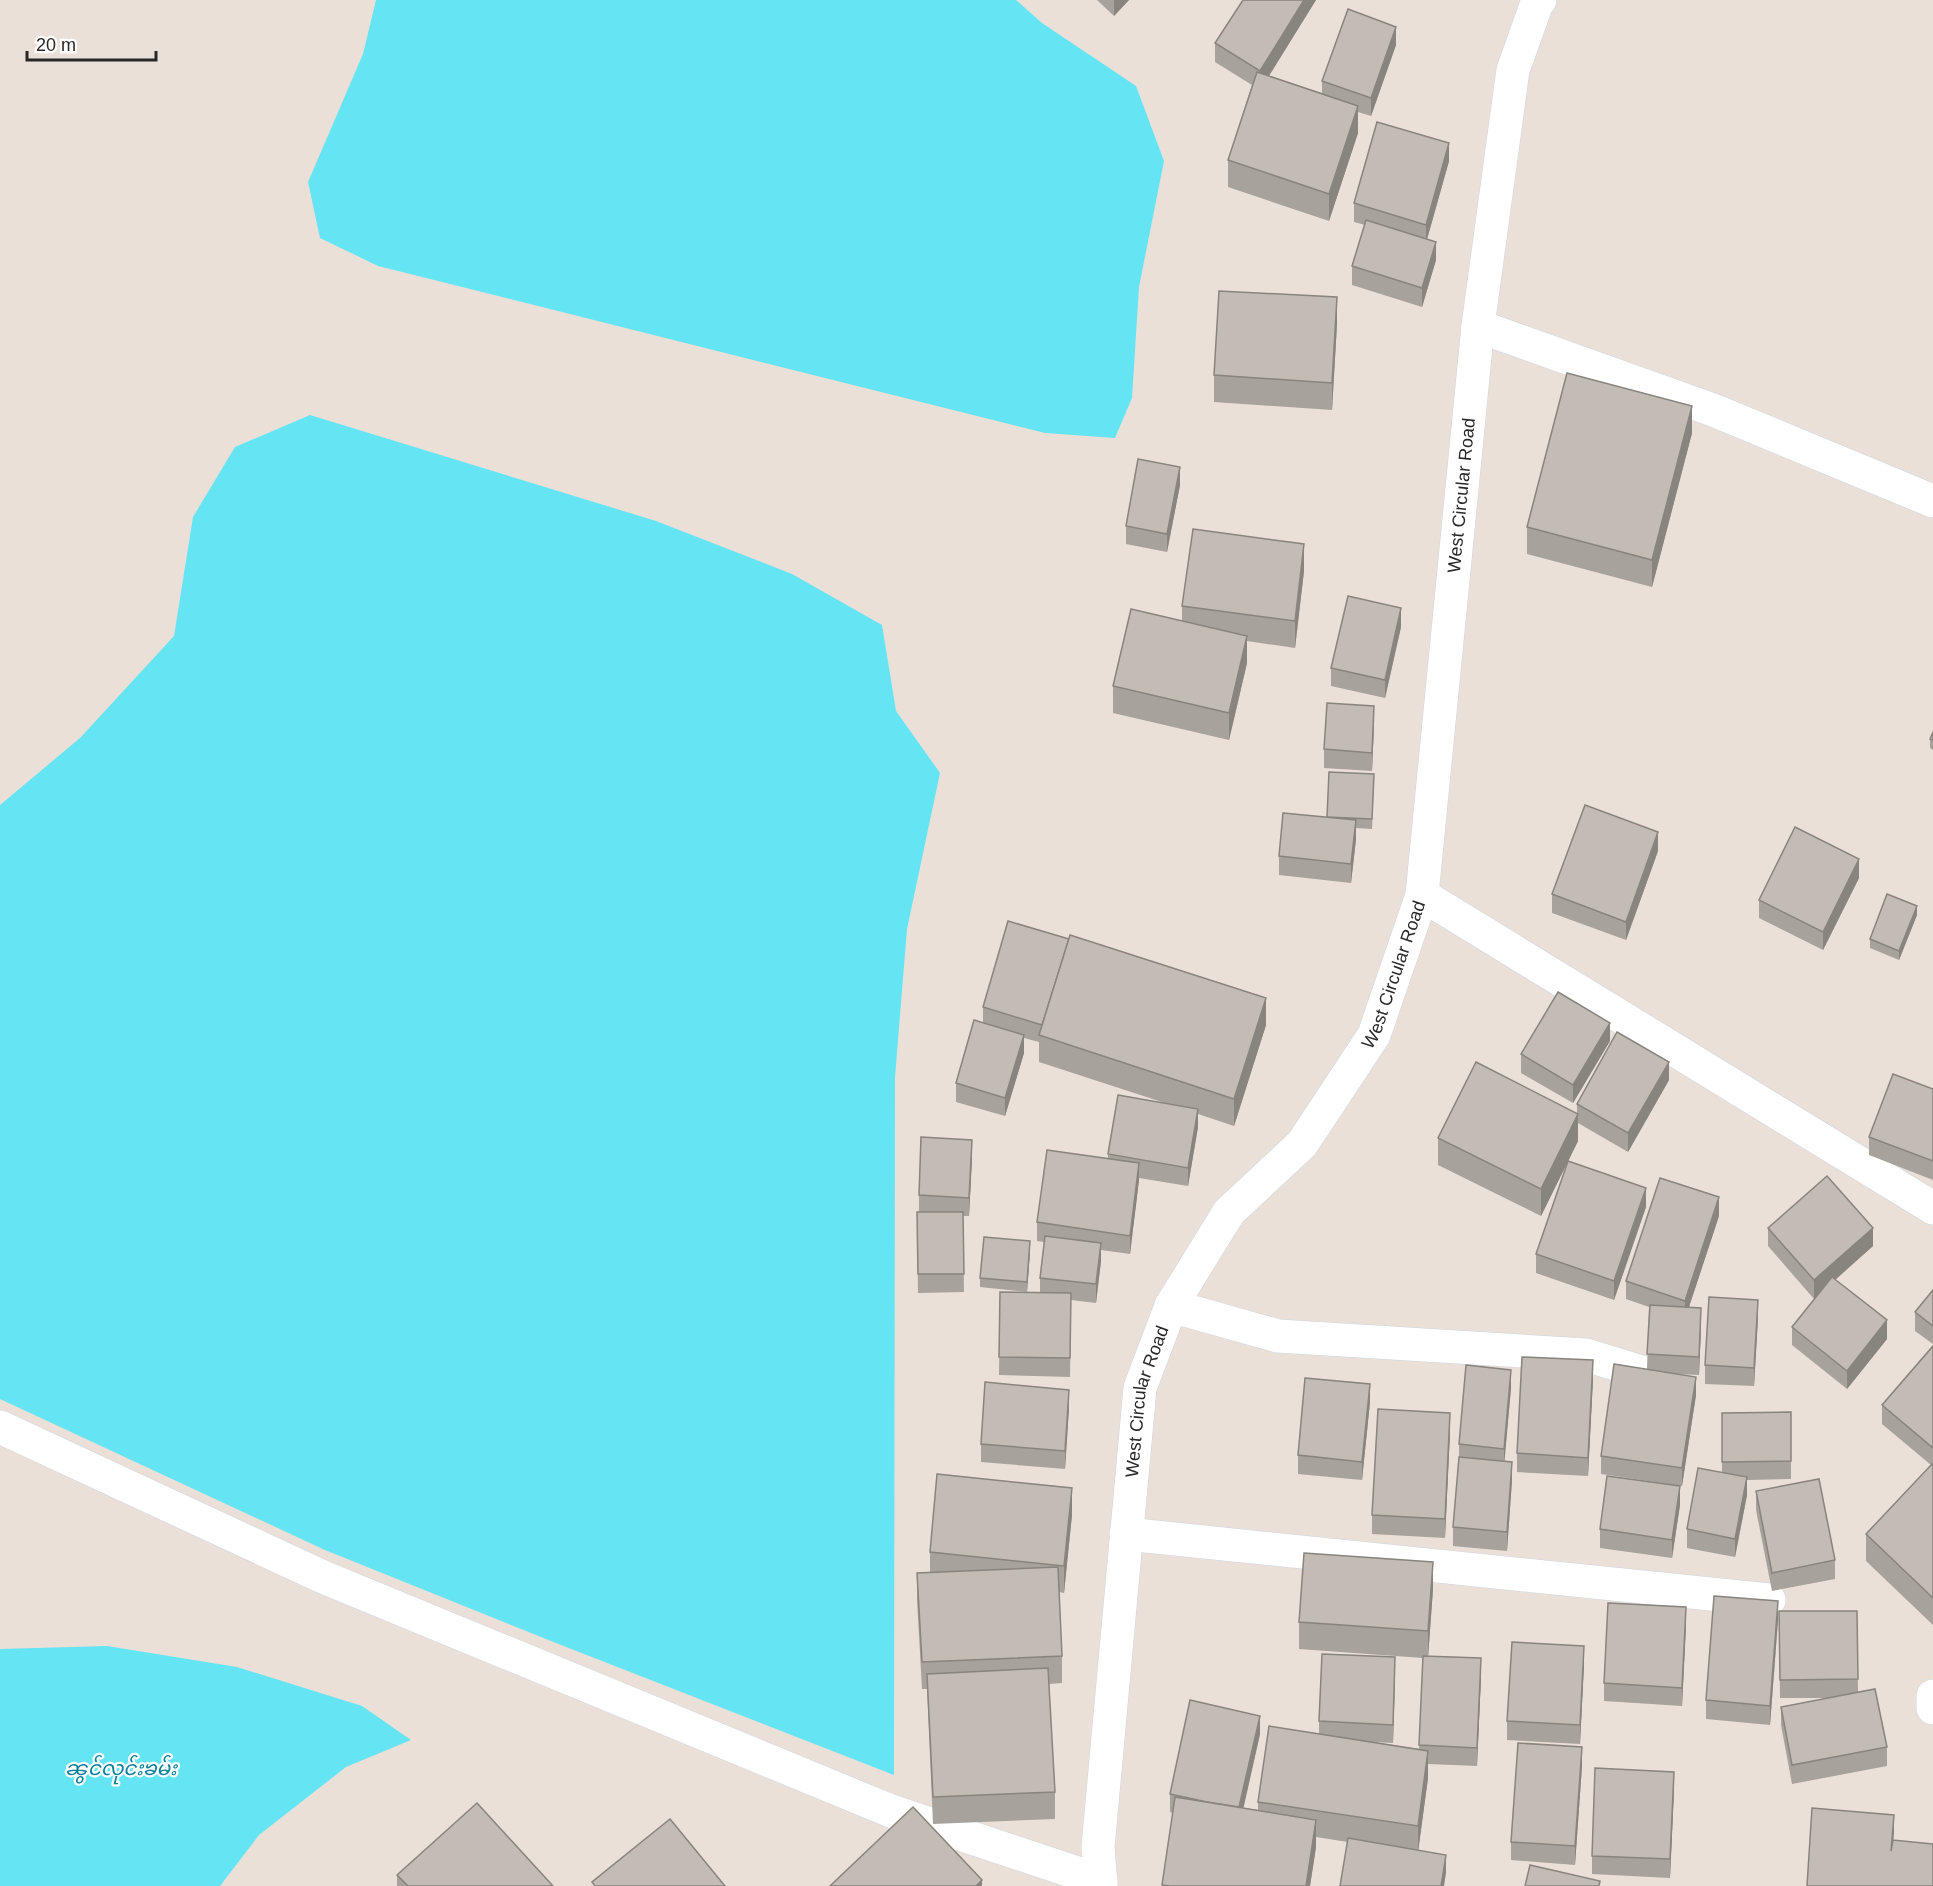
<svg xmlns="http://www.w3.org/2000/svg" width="1933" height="1886" font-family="Helvetica,'Noto Sans Myanmar',sans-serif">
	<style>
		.water { fill: #65e4f4 }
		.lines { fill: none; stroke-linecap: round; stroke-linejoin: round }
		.minor-casing { stroke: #ced5e2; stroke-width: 34 }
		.minor { stroke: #fff; stroke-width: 33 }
		.wall { fill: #a7a29b }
		.shaded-wall { fill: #88847e }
		.building { fill: #c2bcb4; stroke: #88847e; stroke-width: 1.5 }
		.labels { text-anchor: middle; stroke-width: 4.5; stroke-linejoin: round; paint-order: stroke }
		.street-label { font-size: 18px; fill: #282828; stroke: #fff }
		.water-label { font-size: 20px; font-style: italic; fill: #07809d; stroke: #fff }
	</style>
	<rect width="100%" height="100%" fill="#ebe0d8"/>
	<!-- water -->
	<g class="water">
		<path d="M376,0H1016L1042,23L1136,86L1164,161L1139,287L1132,398L1115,438L1045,433L378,266L320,238L308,182L363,54Z"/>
		<path d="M310,415L656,521L792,574L882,625L896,711L940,773L907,929L895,1077L894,1775L556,1643L325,1550L0,1399V805L80,738L174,636L193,517L235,447Z"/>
		<path d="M107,1646L237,1667L362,1706L411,1740L346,1767L259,1835L220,1886H0V1649Z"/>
	</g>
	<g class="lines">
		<!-- minor casing -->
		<g class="minor-casing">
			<g id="minor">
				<path d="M1478,326L1713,410L1933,501"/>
				<path d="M1422,895L1933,1208"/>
				<path d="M1171,1306L1278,1336L1586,1355L1661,1378"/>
				<path d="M0,1427L323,1577L891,1811L1101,1881"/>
				<path d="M1126,1534L1769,1600"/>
				<path d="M1933,1696V1708"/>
				<path id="s1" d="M1101,1886L1098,1847L1140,1388L1171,1306L1229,1212L1302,1144L1374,1035L1422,895L1478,326L1513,70L1537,3L1540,0"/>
			</g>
		</g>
		<!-- minor -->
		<use href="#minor" class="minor"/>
	</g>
	<!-- wall -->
	<g class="wall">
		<path d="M1097,0H1129L1114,16Z"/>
		<path d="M1243,0H1316L1269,76L1322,93V81L1396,45L1371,116L1358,112V133L1329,221L1228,187V160L1252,85L1215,62V43Z"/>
		<path d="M1449,161L1427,239L1436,260L1422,307L1352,285V266L1365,225L1354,222V203Z"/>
		<path d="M1337,324L1332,410L1214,402V375Z"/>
		<path d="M1692,433L1652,587L1527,554V527Z"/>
		<path d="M1180,485L1167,552L1126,544V526Z"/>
		<path d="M1304,571L1295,648L1247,641V663L1229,740L1113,713V686L1182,621V606Z"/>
		<path d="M1401,627L1385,698L1331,686V668Z"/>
		<path d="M1374,724L1372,771L1324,768V749Z"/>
		<path d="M1933,732V750L1930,748V739Z"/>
		<path d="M1374,784L1372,829L1356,828V839L1351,883L1279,875V856L1327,817Z"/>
		<path d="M1658,851L1626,940L1552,913V894Z"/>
		<path d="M1859,878L1823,950L1759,918V900Z"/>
		<path d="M1917,915L1899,960L1870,948V939Z"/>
		<path d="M983,1007L1266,1025L1234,1126L1198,1114V1127L1188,1186L1139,1178L1130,1254L1101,1250V1261L1096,1303L1071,1300L1070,1377L999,1375L1000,1292L1040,1293V1278L1044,1242L1037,1241V1222L1108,1159V1154L1165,1103L1039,1062V1042L1024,1038V1053L1005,1116L956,1102V1083L983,1023Z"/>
		<path d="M1610,1041L1573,1103L1521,1073V1054Z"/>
		<path d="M1669,1080L1628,1152L1578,1123V1141L1541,1216L1438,1165V1138L1577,1113V1104Z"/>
		<path d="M1933,1089V1180L1869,1155V1137Z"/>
		<path d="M972,1158L969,1216H963L964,1292L918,1293L917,1212H919V1195Z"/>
		<path d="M1646,1207L1614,1300L1536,1273V1254Z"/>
		<path d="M1719,1216L1689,1307L1701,1326L1699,1375L1678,1374L1696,1395L1682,1486L1601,1474V1456L1647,1369L1649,1307L1626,1299V1281Z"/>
		<path d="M1768,1228L1873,1246L1835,1279L1887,1339L1847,1389L1792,1345V1327L1819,1294L1814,1299L1768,1246Z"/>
		<path d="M1030,1251L1027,1292L980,1287V1278Z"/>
		<path d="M1933,1290V1344L1915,1331V1312Z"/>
		<path d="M1758,1318L1754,1386L1705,1384V1365Z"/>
		<path d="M1933,1346V1625L1866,1561V1534L1931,1465L1882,1424V1405Z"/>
		<path d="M1593,1379L1588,1476L1517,1472V1453Z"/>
		<path d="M1511,1388L1504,1461L1512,1480L1507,1551L1453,1546V1527L1459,1463V1444Z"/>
		<path d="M1370,1402L1362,1480L1298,1474V1455Z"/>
		<path d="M1069,1408L1065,1469L981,1462V1444Z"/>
		<path d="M1791,1412V1479L1747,1480V1495L1735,1557L1687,1548V1529L1722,1473V1413Z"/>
		<path d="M1450,1432L1445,1538L1372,1534V1515Z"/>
		<path d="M1756,1491L1835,1560V1579L1772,1591L1756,1510Z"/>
		<path d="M1680,1505L1672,1558L1600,1548V1529Z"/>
		<path d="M1072,1515L1064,1593L1059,1592L1062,1656V1683L1049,1684L1055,1792V1819L933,1824L927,1689H922L917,1600V1573H930V1552Z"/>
		<path d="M1433,1589L1428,1656L1481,1677L1477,1766L1428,1764V1778L1418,1850L1446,1873L1348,1842L1316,1837V1847L1310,1886H1162L1173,1813L1170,1812V1794L1260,1734L1243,1808L1258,1810V1802L1319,1734V1721L1395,1676L1393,1743L1373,1742L1419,1749L1423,1658L1299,1649V1622Z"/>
		<path d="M1779,1611H1857L1858,1692L1887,1747V1766L1792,1784L1781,1725V1707L1828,1698H1780Z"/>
		<path d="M1778,1620L1770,1725L1706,1719V1700Z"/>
		<path d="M1686,1626L1682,1706L1604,1701V1683Z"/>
		<path d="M1584,1665L1580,1744L1507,1740V1721Z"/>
		<path d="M1582,1766L1575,1865L1511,1860V1842Z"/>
		<path d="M1674,1790L1670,1878L1592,1874V1856Z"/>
		<path d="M397,1875L553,1886H397Z"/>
	</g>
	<!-- shaded-wall -->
	<g class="shaded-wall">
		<path d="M1114,0H1129L1114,16Z"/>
		<path d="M1304,0H1316L1260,90V71Z"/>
		<path d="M1396,27V45L1371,116V98Z"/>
		<path d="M1358,106V133L1329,221V194Z"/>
		<path d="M1449,143V161L1426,243V225Z"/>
		<path d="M1436,242V260L1422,307V288Z"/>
		<path d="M1337,297V324L1332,410V383Z"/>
		<path d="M1692,406V433L1652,587V560Z"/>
		<path d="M1180,467V485L1167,552V534Z"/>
		<path d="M1304,544V571L1295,648V621Z"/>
		<path d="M1401,608V627L1385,698V680Z"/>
		<path d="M1247,636V663L1229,740V713Z"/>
		<path d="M1374,706V724L1372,771V753Z"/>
		<path d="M1356,820V839L1351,883V864Z"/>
		<path d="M1658,832V851L1626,940V922Z"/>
		<path d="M1859,859V878L1823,950V932Z"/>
		<path d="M1917,906V915L1899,960V951Z"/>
		<path d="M1266,998V1025L1234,1126V1099Z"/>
		<path d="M1610,1023V1041L1573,1103V1085Z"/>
		<path d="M1024,1035V1053L1005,1116V1098Z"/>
		<path d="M1669,1062V1080L1628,1152V1133Z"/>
		<path d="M1198,1109V1127L1188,1186V1168Z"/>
		<path d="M1578,1114V1141L1541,1216V1189Z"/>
		<path d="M972,1140V1158L969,1216V1198Z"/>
		<path d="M1139,1163V1181L1130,1254V1236Z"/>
		<path d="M1646,1188V1207L1614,1300V1281Z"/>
		<path d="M1719,1197V1216L1685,1319V1301Z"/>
		<path d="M1873,1228V1246L1814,1299V1280Z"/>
		<path d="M1030,1241V1251L1027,1292V1282Z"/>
		<path d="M1101,1243V1261L1096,1303V1284Z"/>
		<path d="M1758,1300V1318L1754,1386V1368Z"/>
		<path d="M1701,1308V1326L1699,1375V1357Z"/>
		<path d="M1887,1320V1339L1847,1389V1371Z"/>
		<path d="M1593,1360V1379L1588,1476V1458Z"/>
		<path d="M1511,1370V1388L1504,1467V1449Z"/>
		<path d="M1696,1377V1395L1682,1486V1468Z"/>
		<path d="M1370,1384V1402L1362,1480V1462Z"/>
		<path d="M1069,1390V1408L1065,1469V1451Z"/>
		<path d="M1450,1413V1432L1445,1538V1519Z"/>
		<path d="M1512,1462V1480L1507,1551V1532Z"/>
		<path d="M1747,1477V1495L1735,1557V1539Z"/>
		<path d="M1680,1486V1505L1672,1558V1540Z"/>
		<path d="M1072,1488V1515L1064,1593V1566Z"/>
		<path d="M1433,1562V1589L1428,1658V1631Z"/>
		<path d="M1778,1601V1620L1770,1725V1706Z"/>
		<path d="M1686,1607V1626L1682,1706V1688Z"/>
		<path d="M1584,1646V1665L1580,1744V1725Z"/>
		<path d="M1395,1657V1676L1393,1743V1725Z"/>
		<path d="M1481,1658V1677L1477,1766V1748Z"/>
		<path d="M1260,1716V1734L1239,1828V1810Z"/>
		<path d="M1582,1747V1766L1575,1865V1846Z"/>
		<path d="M1428,1751V1778L1418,1853V1826Z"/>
		<path d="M1674,1772V1790L1670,1878V1859Z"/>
		<path d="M1894,1815V1833L1891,1869V1851Z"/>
		<path d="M1316,1820V1847L1310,1886H1306Z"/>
		<path d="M1446,1855V1873L1444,1886H1441Z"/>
		<path d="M982,1880V1886H976Z"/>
	</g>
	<!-- building -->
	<g class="building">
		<path d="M1243,0H1304L1260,71L1215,43Z"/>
		<path d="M1348,9L1396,27L1371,98L1322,81Z"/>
		<path d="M1257,72L1358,106L1329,194L1228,160Z"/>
		<path d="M1377,122L1449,143L1426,225L1354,203Z"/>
		<path d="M1366,220L1436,242L1422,288L1352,266Z"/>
		<path d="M1219,291L1337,297L1332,383L1214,375Z"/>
		<path d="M1567,373L1692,406L1652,560L1527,527Z"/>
		<path d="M1138,459L1180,467L1167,534L1126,526Z"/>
		<path d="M1193,529L1304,544L1295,621L1182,606Z"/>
		<path d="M1348,596L1401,608L1385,680L1331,668Z"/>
		<path d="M1131,609L1247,636L1229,713L1113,686Z"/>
		<path d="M1327,703L1374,706L1372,753L1324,749Z"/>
		<path d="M1933,732V740L1930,739Z"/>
		<path d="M1329,772L1374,774L1372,819L1327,817Z"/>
		<path d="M1585,805L1658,832L1626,922L1552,894Z"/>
		<path d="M1283,813L1356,820L1351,864L1279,856Z"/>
		<path d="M1795,827L1859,859L1823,932L1759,900Z"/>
		<path d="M1887,894L1917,906L1899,951L1870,939Z"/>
		<path d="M1008,921L1069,939L1042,1025L983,1007Z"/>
		<path d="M1070,935L1266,998L1234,1099L1039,1035Z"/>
		<path d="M1558,992L1610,1023L1573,1085L1521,1054Z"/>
		<path d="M974,1020L1024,1035L1005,1098L956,1083Z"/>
		<path d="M1617,1032L1669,1062L1628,1133L1577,1104Z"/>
		<path d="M1476,1062L1578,1114L1541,1189L1438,1138Z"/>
		<path d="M1893,1074L1933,1089V1161L1869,1137Z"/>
		<path d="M1118,1095L1198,1109L1188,1168L1108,1154Z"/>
		<path d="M921,1137L972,1140L969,1198L919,1195Z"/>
		<path d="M1047,1150L1139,1163L1130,1236L1037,1222Z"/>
		<path d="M1568,1161L1646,1188L1614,1281L1536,1254Z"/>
		<path d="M1827,1176L1873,1228L1814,1280L1768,1228Z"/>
		<path d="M1660,1178L1719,1197L1685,1301L1626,1281Z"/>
		<path d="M917,1212H963L964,1274H918Z"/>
		<path d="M1045,1236L1101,1243L1096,1284L1040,1278Z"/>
		<path d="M984,1237L1030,1241L1027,1282L980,1278Z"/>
		<path d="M1832,1277L1887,1320L1847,1371L1792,1327Z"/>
		<path d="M1933,1290V1326L1915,1312Z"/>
		<path d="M1000,1292L1071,1293L1070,1358L999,1357Z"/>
		<path d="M1709,1297L1758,1300L1754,1368L1705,1365Z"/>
		<path d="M1650,1305L1701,1308L1699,1357L1647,1354Z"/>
		<path d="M1933,1346V1448L1882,1405Z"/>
		<path d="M1522,1357L1593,1360L1588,1458L1517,1453Z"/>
		<path d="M1614,1364L1696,1377L1682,1468L1601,1456Z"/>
		<path d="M1466,1365L1511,1370L1504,1449L1459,1444Z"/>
		<path d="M1305,1378L1370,1384L1362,1462L1298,1455Z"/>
		<path d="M985,1382L1069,1390L1065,1451L981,1444Z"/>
		<path d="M1378,1409L1450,1413L1445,1519L1372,1515Z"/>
		<path d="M1791,1412V1461L1722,1462V1413Z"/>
		<path d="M1459,1457L1512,1462L1507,1532L1453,1527Z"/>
		<path d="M1932,1464L1933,1465V1598L1866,1534Z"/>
		<path d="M1698,1468L1747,1477L1735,1539L1687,1529Z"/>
		<path d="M937,1474L1072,1488L1064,1566L930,1552Z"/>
		<path d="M1607,1476L1680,1486L1672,1540L1600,1529Z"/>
		<path d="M1819,1479L1835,1560L1772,1573L1756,1491Z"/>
		<path d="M1304,1553L1433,1562L1428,1631L1299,1622Z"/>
		<path d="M1058,1567L1062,1656L922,1662L917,1573Z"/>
		<path d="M1714,1596L1778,1601L1770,1706L1706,1700Z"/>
		<path d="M1608,1603L1686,1607L1682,1688L1604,1683Z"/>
		<path d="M1779,1611H1857L1858,1679L1780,1680Z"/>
		<path d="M1512,1642L1584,1646L1580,1725L1507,1721Z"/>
		<path d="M1322,1654L1395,1657L1393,1725L1319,1721Z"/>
		<path d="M1423,1656L1481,1658L1477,1748L1419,1745Z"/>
		<path d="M1048,1668L1055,1792L933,1797L927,1674Z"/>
		<path d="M1875,1689L1887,1747L1792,1765L1781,1707Z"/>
		<path d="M1190,1700L1260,1716L1239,1807L1207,1802L1170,1794Z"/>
		<path d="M1269,1726L1428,1751L1418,1826L1258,1802Z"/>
		<path d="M1518,1743L1582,1747L1575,1846L1511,1842Z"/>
		<path d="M1595,1768L1674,1772L1670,1859L1592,1856Z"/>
		<path d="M1175,1797L1316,1820L1306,1886H1170L1162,1885Z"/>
		<path d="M477,1803L553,1886H408L397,1875Z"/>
		<path d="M913,1807L982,1880L976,1886H830Z"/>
		<path d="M1812,1808L1894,1815L1891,1851L1893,1840L1933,1844V1886H1807Z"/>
		<path d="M670,1819L725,1886H595L592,1882Z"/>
		<path d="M1348,1838L1446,1855L1441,1886H1340Z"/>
		<path d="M1530,1865L1600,1881L1599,1886H1525Z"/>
	</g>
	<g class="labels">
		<!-- street labels -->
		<g class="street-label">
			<text dy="6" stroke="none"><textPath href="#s1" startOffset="1478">West Circular Road</textPath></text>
			<text dy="6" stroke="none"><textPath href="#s1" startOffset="992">West Circular Road</textPath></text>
			<text dy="6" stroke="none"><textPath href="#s1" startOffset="488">West Circular Road</textPath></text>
		</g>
		<!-- water labels -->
		<g class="water-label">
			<text x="121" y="1775">ၼွင်လုင်းၶမ်း</text>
		</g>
	</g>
	<!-- scale -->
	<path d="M27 51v9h129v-9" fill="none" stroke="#282828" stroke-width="3"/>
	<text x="36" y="51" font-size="18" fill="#282828" stroke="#ffffff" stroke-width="4.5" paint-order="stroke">20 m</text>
</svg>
